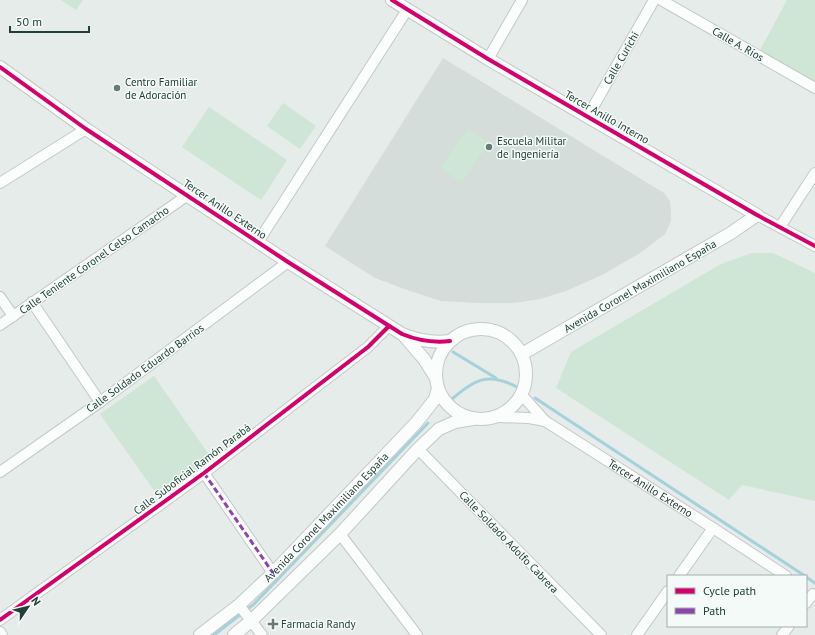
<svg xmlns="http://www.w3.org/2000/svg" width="815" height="635" font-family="'PT Sans',sans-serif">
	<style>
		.built { fill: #d4ddd9 }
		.green { fill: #cfe5d6 }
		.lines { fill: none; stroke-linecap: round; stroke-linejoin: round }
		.stream { stroke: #a6d1da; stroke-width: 3 }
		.minor-casing { stroke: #c3c9c6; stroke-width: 12 }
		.tertiary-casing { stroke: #c3c9c6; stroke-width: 14 }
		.minor { stroke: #fbfcfc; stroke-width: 10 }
		.tertiary { stroke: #fbfcfc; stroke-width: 12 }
		.quiet { stroke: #8e44ad; stroke-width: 3; stroke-dasharray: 6 3; stroke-linecap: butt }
		.cycleway-casing { stroke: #f4faf7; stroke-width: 6 }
		.cycleway { stroke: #d6006c; stroke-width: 4 }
		.poi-dot { fill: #677c77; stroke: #f4faf7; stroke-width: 1.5 }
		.labels { text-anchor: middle; stroke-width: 3; stroke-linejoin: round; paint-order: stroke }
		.street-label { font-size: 11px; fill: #224039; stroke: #f4faf7 }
		.poi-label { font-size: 11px; fill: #224039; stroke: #f4faf7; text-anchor: start }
	</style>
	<rect width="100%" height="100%" fill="#e6ece9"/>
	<!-- built -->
	<path class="built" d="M443,58L664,193L670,201L671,212V221L665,234L640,253L604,274L566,291L540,299L514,303H477L441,301L407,290L375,278L325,246Z"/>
	<!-- green -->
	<g class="green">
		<path d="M61,0H83L76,10Z"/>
		<path d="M787,0H815V85L758,54Z"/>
		<path d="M283,103L316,126L300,149L267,126Z"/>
		<path d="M209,107L287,160L261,200L182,147Z"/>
		<path d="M468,128L489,143L462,183L440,168Z"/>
		<path d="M752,253H773L815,273V501L742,485L729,500L556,388L571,352L721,264Z"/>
		<path d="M154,376L214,462L160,499L100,414Z"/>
	</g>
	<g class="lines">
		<!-- stream -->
		<g class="stream">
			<path d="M453,352L496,378"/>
			<path d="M535,398L805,576"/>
			<path d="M452,399C475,379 488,372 517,387"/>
			<path d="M806,577L815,583"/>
			<path d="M214,635L254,604L428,423"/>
		</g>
		<!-- minor casing -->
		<g class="minor-casing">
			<g id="minor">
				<path d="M661,0L815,88"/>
				<path d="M488,59L522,0"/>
				<path d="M588,116L654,0"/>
				<path d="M0,183L86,129"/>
				<path d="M757,215L815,246"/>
				<path d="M780,227L815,173"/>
				<path d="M258,242L407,10"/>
				<path d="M0,297L13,316"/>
				<path d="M32,302L100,402"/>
				<path d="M0,325L188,195"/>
				<path id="s1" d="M521,394L545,421L713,528L786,576"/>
				<path d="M497,417L529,418L545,421"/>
				<path d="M418,449L601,635"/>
				<path d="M0,472L100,402L288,262"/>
				<path d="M204,473L273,573"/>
				<path d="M340,534L417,635"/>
				<path d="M679,576L713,528"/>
				<path d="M806,603L813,594"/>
				<path d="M239,605L262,635"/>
				<path d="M0,620L204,473L368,347L389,326"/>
				<path d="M0,632L2,635"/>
				<path d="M637,635L668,591"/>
				<path d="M782,635L789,626"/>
			</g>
		</g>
		<!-- tertiary casing -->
		<g class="tertiary-casing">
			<g id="tertiary">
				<path d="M392,0L488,59L757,215L731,233L522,354"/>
				<path d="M0,67L86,129L288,262L402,334C419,341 433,343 450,341"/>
				<circle cx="481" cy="374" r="45"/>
				<path d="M405,337L424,359L436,378"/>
				<path id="s2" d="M200,635L239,605L273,573L416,423L435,399L438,388"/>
				<path d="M234,635L251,621L340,534L418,449L439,429L455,422L473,419"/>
			</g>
		</g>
		<!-- minor -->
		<use href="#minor" class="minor"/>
		<!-- tertiary -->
		<use href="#tertiary" class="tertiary"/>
		<!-- quiet -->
		<path class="quiet" d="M204,473L273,573"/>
		<!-- cycleway casing -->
		<g class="cycleway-casing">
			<g id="cycleway">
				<path d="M392,0L488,59L757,215L815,246"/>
				<path d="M0,67L86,129L288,262L402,334C419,341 433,343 450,341"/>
				<path d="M0,620L204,473L368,347L389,326"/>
			</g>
		</g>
		<!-- cycleway -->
		<use href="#cycleway" class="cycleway"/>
	</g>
	<!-- markers -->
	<g class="poi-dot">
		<circle cx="117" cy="88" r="4"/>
		<circle cx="489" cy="147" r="4"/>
		<path d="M271 618h4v4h4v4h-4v4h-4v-4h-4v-4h4z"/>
	</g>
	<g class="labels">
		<!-- street labels -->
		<g class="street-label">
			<text transform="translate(738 44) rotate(30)" y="4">Calle A. Ríos</text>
			<text transform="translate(621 58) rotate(-60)" y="4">Calle Curichi</text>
			<text transform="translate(607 117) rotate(30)" y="4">Tercer Anillo Interno</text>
			<text transform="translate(225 209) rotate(34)" y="4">Tercer Anillo Externo</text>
			<text transform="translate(94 260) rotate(-35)" y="4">Calle Teniente Coronel Celso Camacho</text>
			<text transform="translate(640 286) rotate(-30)" y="4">Avenida Coronel Maximiliano España</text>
			<text transform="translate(145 368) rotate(-36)" y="4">Calle Soldado Eduardo Barrios</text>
			<text transform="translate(192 469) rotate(-37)" y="4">Calle Suboficial Ramón Parabá</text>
			<text dy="4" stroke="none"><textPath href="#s1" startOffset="161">Tercer Anillo Externo</textPath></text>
			<text dy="4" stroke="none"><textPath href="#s2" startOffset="173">Avenida Coronel Maximiliano España</textPath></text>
			<text transform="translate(509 542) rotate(46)" y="4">Calle Soldado Adolfo Cabrera</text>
		</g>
		<!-- poi labels -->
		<g class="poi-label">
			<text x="125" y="86">Centro Familiar<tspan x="125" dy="13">de Adoración</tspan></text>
			<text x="497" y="145">Escuela Militar<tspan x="497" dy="13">de Ingeniería</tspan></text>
			<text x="281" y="628">Farmacia Randy</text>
		</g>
	</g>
	<!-- legend -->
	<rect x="667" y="575" width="140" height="52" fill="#f4faf7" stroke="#a0b0ab"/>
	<rect x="675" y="588" width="20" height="6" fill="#d6006c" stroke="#a0b0ab"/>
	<text x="703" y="595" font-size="12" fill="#224039">Cycle path</text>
	<rect x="675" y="608" width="20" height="6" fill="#8e44ad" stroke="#a0b0ab"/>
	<text x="703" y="615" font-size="12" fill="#224039">Path</text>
	<!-- north arrow -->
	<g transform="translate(28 607) rotate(55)" stroke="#f4faf7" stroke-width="3" paint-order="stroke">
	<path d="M0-3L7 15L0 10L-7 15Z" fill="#224039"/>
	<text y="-6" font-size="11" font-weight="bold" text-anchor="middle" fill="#224039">N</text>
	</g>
	<!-- scale -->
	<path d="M10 26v6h79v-6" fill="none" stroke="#224039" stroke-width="2"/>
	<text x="16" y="26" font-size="12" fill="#224039" stroke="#f4faf7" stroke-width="3" paint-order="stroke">50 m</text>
</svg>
